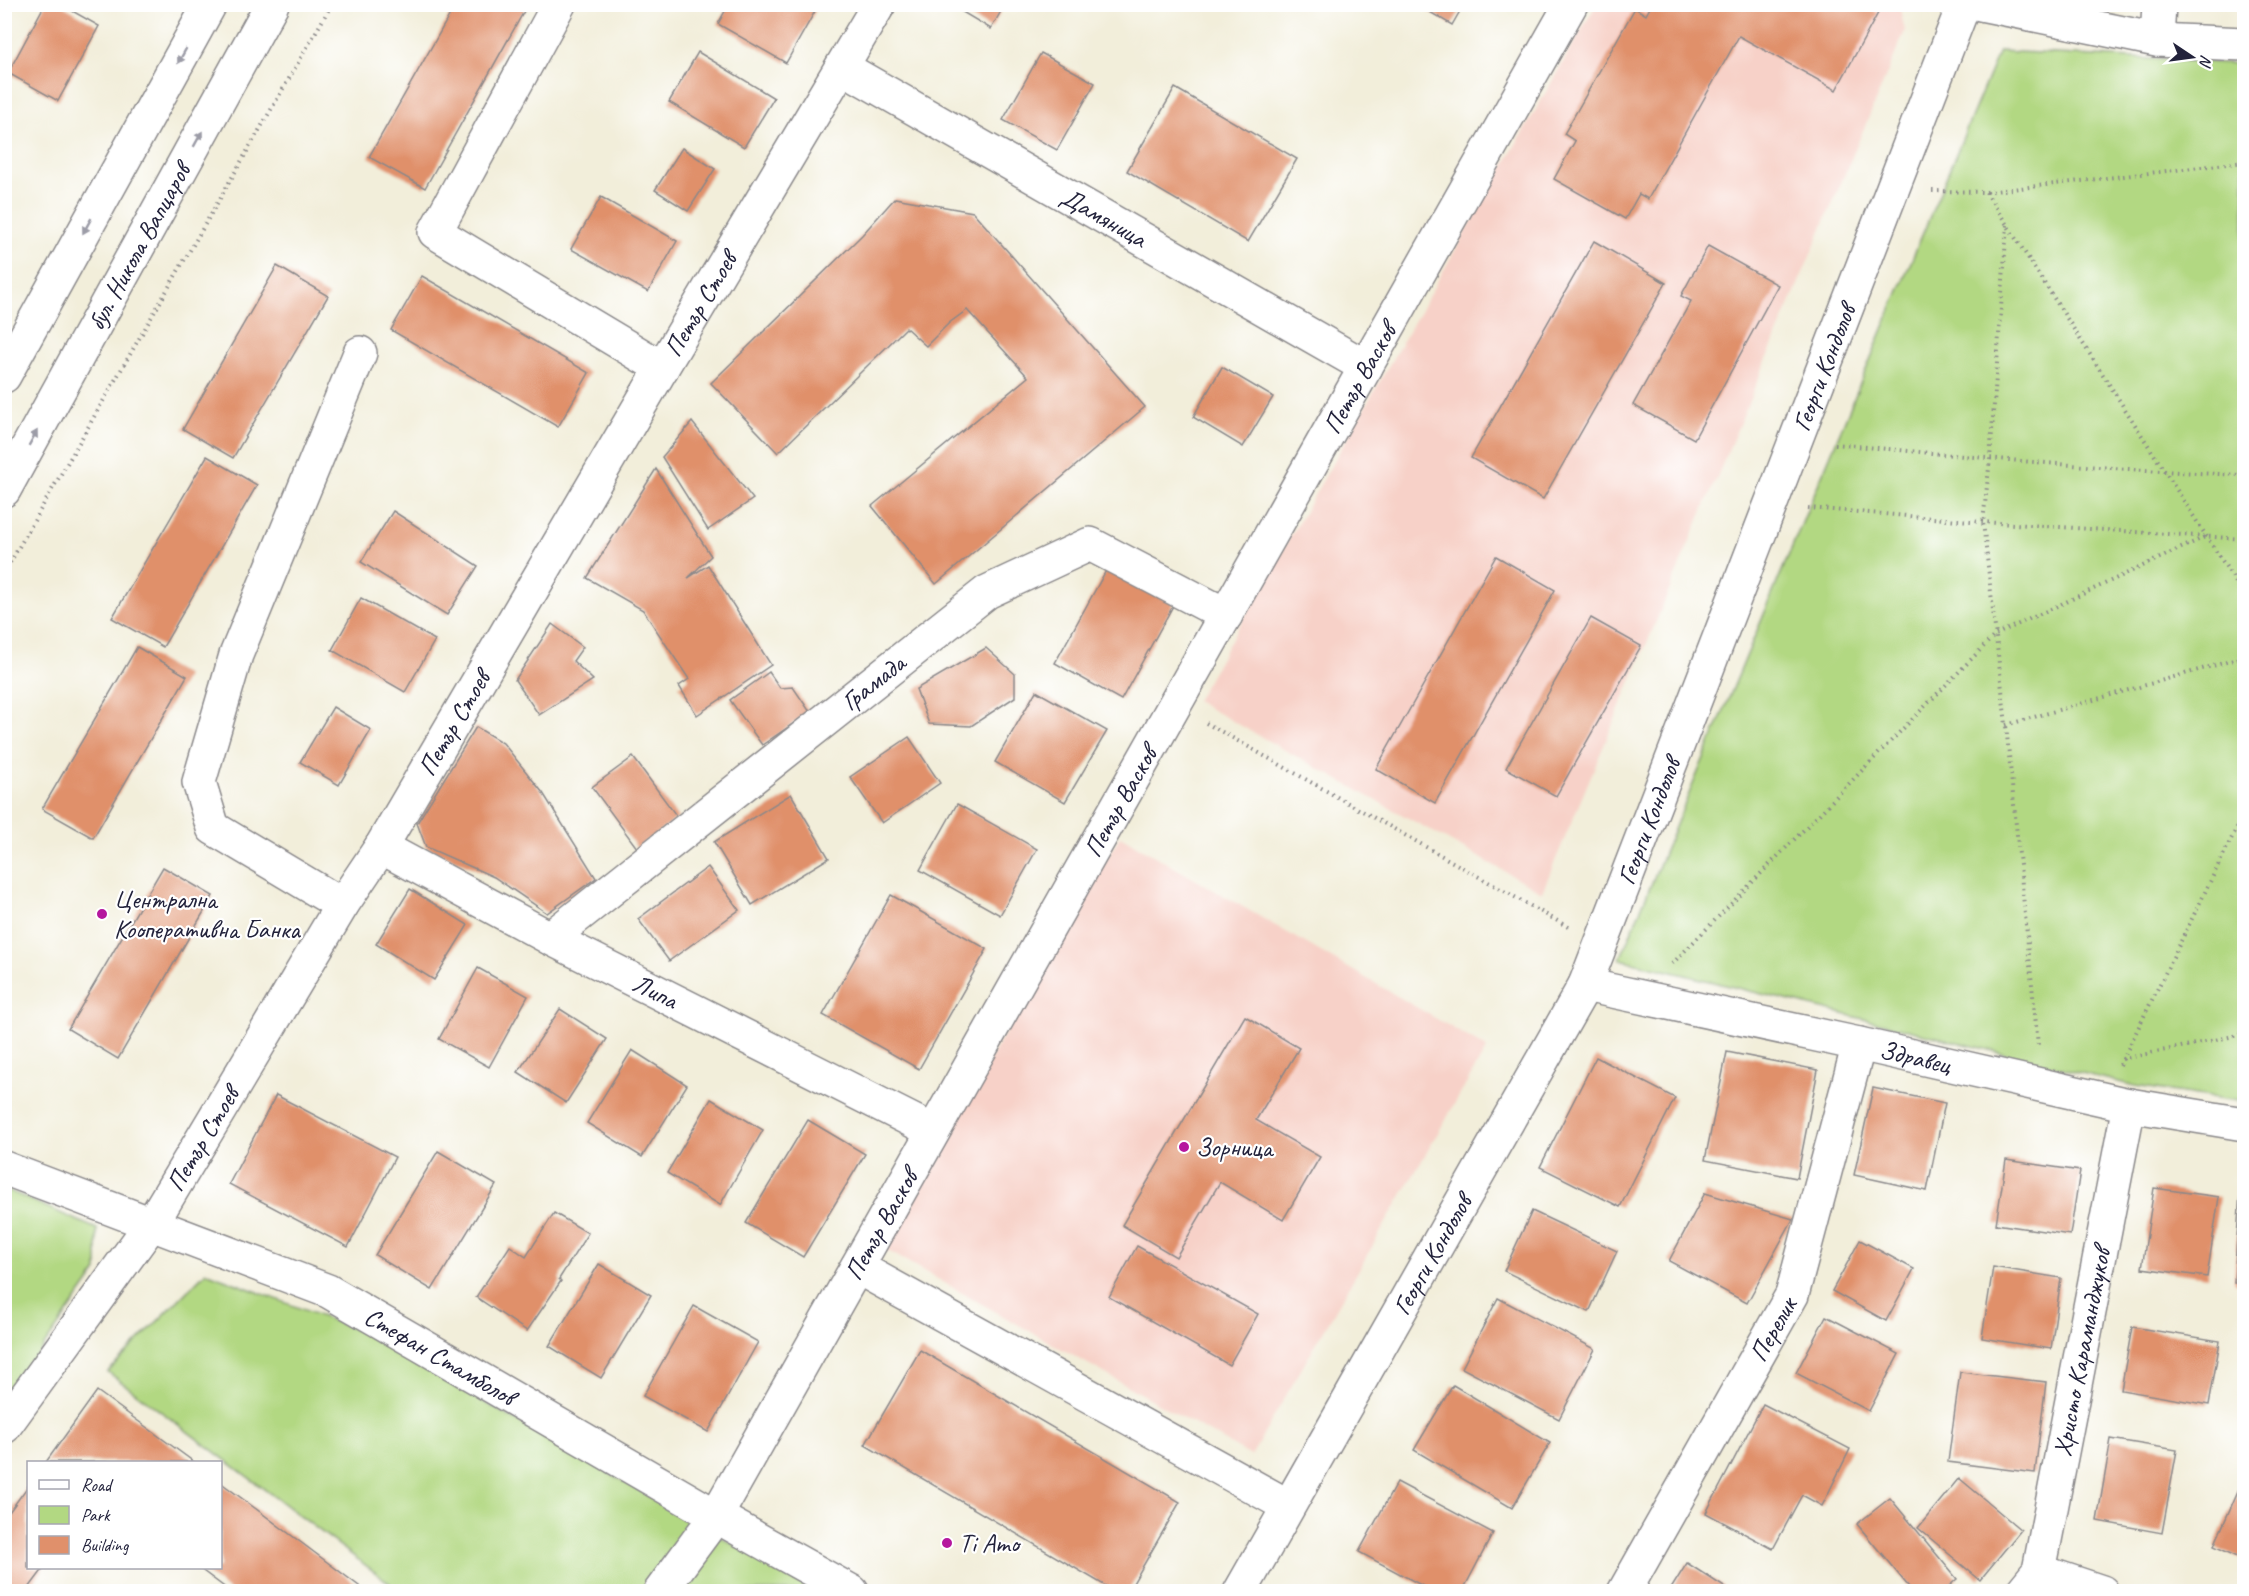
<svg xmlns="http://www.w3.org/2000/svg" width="2249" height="1596" font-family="Caveat,sans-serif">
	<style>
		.built { fill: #f7d1c8 }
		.green { fill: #b2d882; stroke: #6a7d5e; stroke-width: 1.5 }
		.building { fill: #e0906b }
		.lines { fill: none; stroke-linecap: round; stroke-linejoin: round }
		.minor-casing { stroke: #8a888a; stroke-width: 36 }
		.path { stroke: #8a888a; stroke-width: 4; stroke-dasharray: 1.5 4.5; stroke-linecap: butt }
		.minor { stroke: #fff; stroke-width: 33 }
		.oneway { fill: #9c9ca7 }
		.poi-dot { fill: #b5179e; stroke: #fff; stroke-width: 2 }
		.labels { text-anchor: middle; stroke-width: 4.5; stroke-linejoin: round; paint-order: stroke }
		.street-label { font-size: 26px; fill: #22223b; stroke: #fff }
		.poi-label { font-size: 26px; fill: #22223b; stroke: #fff; text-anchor: start }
	</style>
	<rect width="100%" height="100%" fill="#fff"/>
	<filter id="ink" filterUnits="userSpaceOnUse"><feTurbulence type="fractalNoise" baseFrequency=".0167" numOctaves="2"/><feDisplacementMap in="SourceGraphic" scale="12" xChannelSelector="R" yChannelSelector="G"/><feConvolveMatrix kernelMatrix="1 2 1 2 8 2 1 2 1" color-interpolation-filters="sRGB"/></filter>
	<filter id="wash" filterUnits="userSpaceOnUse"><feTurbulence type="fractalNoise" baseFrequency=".008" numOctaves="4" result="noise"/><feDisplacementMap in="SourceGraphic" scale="24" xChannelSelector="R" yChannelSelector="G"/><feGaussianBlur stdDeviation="1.35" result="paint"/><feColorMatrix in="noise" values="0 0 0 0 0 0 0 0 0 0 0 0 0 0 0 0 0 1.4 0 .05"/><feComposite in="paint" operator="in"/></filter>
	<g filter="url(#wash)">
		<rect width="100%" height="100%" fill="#f2eeda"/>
		<!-- built -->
		<g class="built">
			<path d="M1596,5H1899L1905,31L1542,892L1196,701Z"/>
			<path d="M1120,836L1487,1048L1251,1456L881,1247Z"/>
		</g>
		<!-- green -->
		<g class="green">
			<path d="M1999,51L2244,64V1102L2135,1086L1620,959Z"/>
			<path d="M5,1189L97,1229V1271L5,1401Z"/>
			<path d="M206,1272L359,1331L816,1591H400L108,1372Z"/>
		</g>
		<g id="blocks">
			<!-- building -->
			<g class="building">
				<path d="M45,4H60L99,26L58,101L8,73Z"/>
				<path d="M456,4H528L425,188L369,157Z"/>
				<path d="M729,4H819L786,63L718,24Z"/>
				<path d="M949,4H1005L991,29Z"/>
				<path d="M1416,4H1464L1452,25Z"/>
				<path d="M1652,4H1863L1878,13L1836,90L1739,36L1648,199L1639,194L1625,219L1554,179L1575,141L1564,134L1635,8L1646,15Z"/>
				<path d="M698,52L774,98L744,147L669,102Z"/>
				<path d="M1041,53L1095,83L1057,150L1003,120Z"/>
				<path d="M1175,88L1297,159L1248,242L1127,171Z"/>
				<path d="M682,148L715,169L688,211L655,190Z"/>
				<path d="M601,197L677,241L648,292L571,249Z"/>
				<path d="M895,198L973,212L1145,407L936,584L872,506L1028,377L967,310L949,323L926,346L906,328L778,453L711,383L862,235Z"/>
				<path d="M1594,241L1666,283L1543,499L1471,458Z"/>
				<path d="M1708,246L1778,285L1694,439L1633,405L1691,301L1681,296Z"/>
				<path d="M277,266L328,296L233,458L183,429Z"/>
				<path d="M422,276L589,373L558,427L391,330Z"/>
				<path d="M1222,367L1273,397L1243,447L1193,417Z"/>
				<path d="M692,422L753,499L708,530L662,457Z"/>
				<path d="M207,456L257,485L163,647L112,618Z"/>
				<path d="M656,469L711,556L688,578L708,565L771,665L697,715L679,686L689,679L643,610L587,578Z"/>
				<path d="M393,511L478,566L447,615L361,562Z"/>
				<path d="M1496,556L1555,590L1435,803L1376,769Z"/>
				<path d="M1108,567L1174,604L1121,700L1055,663Z"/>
				<path d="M361,598L435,640L405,692L332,650Z"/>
				<path d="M1591,618L1641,646L1556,796L1506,768Z"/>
				<path d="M552,624L583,647L573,661L593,680L539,715L515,680Z"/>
				<path d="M137,647L187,676L93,838L42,809Z"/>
				<path d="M986,648L1015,674V697L971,726L929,724L916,689Z"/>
				<path d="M769,672L780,688L793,687L810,712L762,745L730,700Z"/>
				<path d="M1036,691L1107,731L1065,802L995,762Z"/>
				<path d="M333,707L371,730L339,785L300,762Z"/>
				<path d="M476,727L503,743L543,793L596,878L547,913L494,877L426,847L417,823Z"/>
				<path d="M909,737L940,783L882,823L850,777Z"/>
				<path d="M633,757L678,818L637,848L592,787Z"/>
				<path d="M791,794L829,858L752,905L714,842Z"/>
				<path d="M957,804L1037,849L1000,915L920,870Z"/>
				<path d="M163,867L213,896L118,1059L68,1029Z"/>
				<path d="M708,867L739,910L669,961L638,919Z"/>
				<path d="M410,889L468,925L434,980L376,944Z"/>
				<path d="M891,895L987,949L919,1069L823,1015Z"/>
				<path d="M478,968L528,996L489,1067L439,1039Z"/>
				<path d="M560,1009L607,1039L566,1103L518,1072Z"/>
				<path d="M1245,1016L1299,1048L1256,1120L1320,1157L1283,1220L1220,1182L1176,1257L1122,1225Z"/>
				<path d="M632,1050L687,1085L642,1157L587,1123Z"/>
				<path d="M1727,1052L1818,1070L1797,1178L1705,1160Z"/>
				<path d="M1596,1057L1675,1098L1620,1207L1540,1167Z"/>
				<path d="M1873,1088L1945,1103L1927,1191L1854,1175Z"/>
				<path d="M276,1095L395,1157L348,1247L229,1184Z"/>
				<path d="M711,1099L763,1130L720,1205L667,1173Z"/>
				<path d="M808,1120L865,1154L803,1257L746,1223Z"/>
				<path d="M438,1151L496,1185L432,1290L375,1255Z"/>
				<path d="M2006,1160L2080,1171L2070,1235L1996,1224Z"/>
				<path d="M2242,1162H2244V1284L2234,1283Z"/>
				<path d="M2154,1188L2219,1197L2207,1277L2142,1268Z"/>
				<path d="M1705,1193L1793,1219L1747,1303L1669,1261Z"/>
				<path d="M1532,1211L1617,1251L1589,1312L1504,1271Z"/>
				<path d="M554,1213L588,1233L559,1279L561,1281L527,1331L476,1297L510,1246L526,1257Z"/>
				<path d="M1860,1240L1914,1269L1886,1321L1832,1291Z"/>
				<path d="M1137,1246L1258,1314L1229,1365L1109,1297Z"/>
				<path d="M599,1264L651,1295L601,1378L549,1346Z"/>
				<path d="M1993,1267L2061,1278L2051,1349L1982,1338Z"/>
				<path d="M1498,1298L1595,1349L1559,1419L1462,1368Z"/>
				<path d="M694,1306L758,1342L708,1432L643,1396Z"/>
				<path d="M1826,1316L1899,1354L1869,1411L1796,1373Z"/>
				<path d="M2132,1327L2220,1341L2209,1405L2121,1390Z"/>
				<path d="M920,1350L1180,1502L1128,1592H1116L865,1445Z"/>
				<path d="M1960,1372L2046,1382L2035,1473L1948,1462Z"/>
				<path d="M1453,1385L1550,1443L1512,1508L1414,1450Z"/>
				<path d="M97,1391L194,1462H46Z"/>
				<path d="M1763,1404L1850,1449L1822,1506L1802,1495L1773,1549L1706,1513Z"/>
				<path d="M2111,1439L2177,1450L2162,1533L2097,1521Z"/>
				<path d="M2244,1477V1560L2214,1546Z"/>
				<path d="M1959,1478L2021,1530L1980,1580L1918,1528Z"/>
				<path d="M220,1482L299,1541L367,1592H231L199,1568H220Z"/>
				<path d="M1397,1482L1493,1533L1462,1592H1434L1359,1552Z"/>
				<path d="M28,1486V1568H44L26,1592H4V1519Z"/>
				<path d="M1890,1498L1957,1579L1942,1592H1913L1857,1524Z"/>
				<path d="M1687,1563L1732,1592H1669Z"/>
			</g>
		</g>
	</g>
	<g filter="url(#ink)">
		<use href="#blocks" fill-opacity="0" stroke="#8a888a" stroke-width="1.5"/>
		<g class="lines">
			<!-- minor casing -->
			<g class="minor-casing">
				<g id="minor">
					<path d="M559,4L435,232L662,368"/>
					<path d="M1981,4L2157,40L2244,44"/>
					<path d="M2157,40L2159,4"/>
					<path id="s1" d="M842,67L1366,367"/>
					<path d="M4,376L210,4"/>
					<path id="s2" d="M4,490L272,4"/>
					<path id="s3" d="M381,847L550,938L933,1131"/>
					<path d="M342,905L213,828L199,782L236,655L360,353"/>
					<path id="s4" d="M550,938L987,592L1090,544L1226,615"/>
					<path id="s5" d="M1585,985L1859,1044L2129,1105L2244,1124"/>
					<path id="s6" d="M4,1168L328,1291L716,1516L852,1592"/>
					<path d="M857,1267L1288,1506"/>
					<path id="s7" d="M4,1427L152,1223L342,905L381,847L662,368L879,4"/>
					<path d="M2039,1571L2102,1592"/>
					<path id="s8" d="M660,1592L716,1516L1571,4"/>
					<path id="s9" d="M1240,1592L1585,985L1964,4"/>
					<path id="s10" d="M1624,1592L1792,1295L1859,1044"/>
					<path id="s11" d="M2022,1592L2039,1571L2129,1105"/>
				</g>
			</g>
			<!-- path -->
			<g class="path">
				<path d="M1932,191L1986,192L2244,162"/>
				<path d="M1986,192L2244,595"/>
				<path d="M2007,225L1990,459L1983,522L2006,725L2038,1045"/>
				<path d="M1835,444C1972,457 2108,470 2244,475"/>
				<path d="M1808,508L1983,522L2244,539"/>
				<path d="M4,573L332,4"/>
				<path d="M1206,723L1568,927"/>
				<path d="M2006,725L2244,657"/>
				<path d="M1672,964L1995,635L2207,536"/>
				<path d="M2122,1059L2244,1034"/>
				<path d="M2120,1065L2244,813"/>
			</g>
			<!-- minor -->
			<use href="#minor" class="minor"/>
		</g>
		<!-- one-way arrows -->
		<defs><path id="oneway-solid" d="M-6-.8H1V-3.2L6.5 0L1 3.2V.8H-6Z" transform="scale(1.5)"/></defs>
		<g class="oneway">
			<use href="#oneway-solid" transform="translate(182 56) rotate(119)"/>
			<use href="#oneway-solid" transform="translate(198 139) rotate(-61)"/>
			<use href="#oneway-solid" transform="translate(87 226) rotate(119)"/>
			<use href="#oneway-solid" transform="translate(33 438) rotate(-61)"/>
		</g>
	</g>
	<!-- markers -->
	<g class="poi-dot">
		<circle cx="102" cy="914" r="6"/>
		<circle cx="1184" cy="1147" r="6"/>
		<circle cx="947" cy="1543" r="6"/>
	</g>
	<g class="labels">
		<!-- street labels -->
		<g class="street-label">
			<text dy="9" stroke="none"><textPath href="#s1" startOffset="302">Дамяница</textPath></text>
			<text dy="9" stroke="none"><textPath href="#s2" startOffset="278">бул. Никола Вапцаров</textPath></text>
			<text dy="9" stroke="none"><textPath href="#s7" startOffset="1322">Петър Стоев</textPath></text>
			<text dy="9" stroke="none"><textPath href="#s9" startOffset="1360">Георги Кондолов</textPath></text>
			<text dy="9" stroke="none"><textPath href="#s8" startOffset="1401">Петър Васков</textPath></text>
			<text dy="9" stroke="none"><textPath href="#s4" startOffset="412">Грамада</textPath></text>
			<text dy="9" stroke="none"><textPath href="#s7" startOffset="836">Петър Стоев</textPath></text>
			<text dy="9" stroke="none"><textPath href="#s8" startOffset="915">Петър Васков</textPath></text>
			<text dy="9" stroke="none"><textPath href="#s9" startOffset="874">Георги Кондолов</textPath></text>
			<text dy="9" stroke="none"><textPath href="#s3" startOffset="310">Липа</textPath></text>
			<text dy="9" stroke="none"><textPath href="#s5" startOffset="338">Здравец</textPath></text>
			<text dy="9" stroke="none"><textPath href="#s7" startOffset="350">Петър Стоев</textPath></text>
			<text dy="9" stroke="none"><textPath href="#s8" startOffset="429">Петър Васков</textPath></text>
			<text dy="9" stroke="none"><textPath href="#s9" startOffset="388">Георги Кондолов</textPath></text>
			<text dy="9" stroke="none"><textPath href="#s10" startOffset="302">Перелик</textPath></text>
			<text dy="9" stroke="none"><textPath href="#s11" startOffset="250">Христо Караманджуков</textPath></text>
			<text dy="9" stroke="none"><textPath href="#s6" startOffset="476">Стефан Стамболов</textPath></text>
		</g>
		<!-- poi labels -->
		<g class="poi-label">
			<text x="114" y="908">Централна<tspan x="114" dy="30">Кооперативна Банка</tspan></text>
			<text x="1196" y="1156">Зорница</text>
			<text x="959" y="1552">Ti Amo</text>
		</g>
	</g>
	<!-- margin -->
	<rect width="2249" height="1596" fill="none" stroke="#fff" stroke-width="24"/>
	<!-- legend -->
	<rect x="27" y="1461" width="195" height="108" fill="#ffffff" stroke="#a7a7b1" stroke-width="1.5"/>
	<rect x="39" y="1480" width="30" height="9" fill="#ffffff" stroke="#a7a7b1" stroke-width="1.5"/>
	<text x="81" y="1491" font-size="18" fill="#22223b">Road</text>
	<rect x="39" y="1506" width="30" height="18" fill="#b2d882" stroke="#a7a7b1" stroke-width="1.5"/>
	<text x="81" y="1521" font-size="18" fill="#22223b">Park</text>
	<rect x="39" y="1536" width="30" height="18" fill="#e0906b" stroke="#a7a7b1" stroke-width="1.5"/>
	<text x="81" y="1551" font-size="18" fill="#22223b">Building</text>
	<!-- north arrow -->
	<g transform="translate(2192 57) rotate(103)" stroke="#ffffff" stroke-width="4.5" paint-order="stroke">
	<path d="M0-4.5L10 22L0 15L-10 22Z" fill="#22223b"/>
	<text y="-9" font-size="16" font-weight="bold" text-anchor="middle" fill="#22223b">N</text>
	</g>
</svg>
